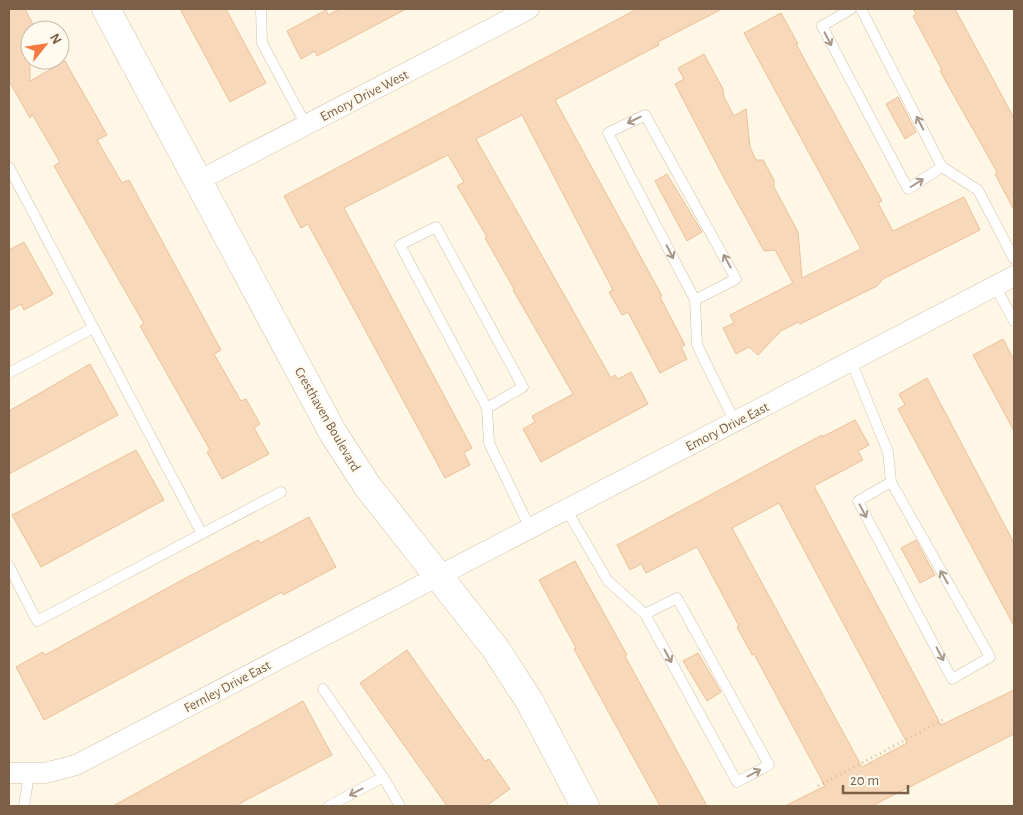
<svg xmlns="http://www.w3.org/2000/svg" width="1023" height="815" font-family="'Alegreya Sans',sans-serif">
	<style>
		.building { fill: #f7d8ba; stroke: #ebc199; fill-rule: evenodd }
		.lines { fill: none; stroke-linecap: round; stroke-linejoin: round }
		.lane-casing { stroke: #d2c0aa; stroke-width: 11 }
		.street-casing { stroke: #d2c0aa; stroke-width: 21 }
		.secondary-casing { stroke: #d5c1a7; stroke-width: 29 }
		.path { stroke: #dcbc9d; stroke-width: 3; stroke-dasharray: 1 4; stroke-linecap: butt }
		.lane { stroke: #fff; stroke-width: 10 }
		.street { stroke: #fff; stroke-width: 20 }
		.secondary { stroke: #fff; stroke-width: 28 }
		.oneway { stroke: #a99787 }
		.labels { text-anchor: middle; stroke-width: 4.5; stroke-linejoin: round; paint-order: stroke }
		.street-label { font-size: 14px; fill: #7b5f47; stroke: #fffaee }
	</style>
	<rect width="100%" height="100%" fill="#fef7e5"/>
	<!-- building -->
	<g class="building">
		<path d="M9,9H25L36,30H30V81L65,61L107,135L97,140L122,183L129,180L221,350L214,354L241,401L246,399L260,424L254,428L269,454L222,479L207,452L210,450L140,326L144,324L54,166L60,162L32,114L30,118L9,81Z"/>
		<path d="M180,9H226L266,83L230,102Z"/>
		<path d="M340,9H406L317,56L315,51L301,59L287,31L326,10L328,15Z"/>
		<path d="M637,9H722L658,42L659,45L555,100L662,296L660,297L685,345L681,347L687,359L660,373L628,312L622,315L609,292L613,290L522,115L476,139L611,378L615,375L618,379L631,372L648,404L541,462L523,429L535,422L532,416L573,394L513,290L514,289L485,238L487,237L457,186L464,182L448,155L344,208L472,448L464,453L470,465L445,478L308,224L301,228L284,196Z"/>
		<path d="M913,9H955L1014,118V210L995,174L997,172L940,71L942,70L913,16L916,14Z"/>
		<path d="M781,13L798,44H796L882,201L878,203L893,231L964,197L980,230L883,279L877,286L800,324L798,322L781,331L758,355L749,347L736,354L723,328L734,323L730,315L793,283L775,250L764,251L724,178L675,84L684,79L678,68L704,54L723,89L724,97L734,116L746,109L750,147L756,160H763L774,180V187L798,232L802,278L861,249L744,33Z"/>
		<path d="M898,97L916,132L905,139L886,104Z"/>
		<path d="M667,174L702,232L687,241L655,181Z"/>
		<path d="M24,242L53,294L24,310L21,304L9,311V250Z"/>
		<path d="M1003,339L1014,360V431L973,355Z"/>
		<path d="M90,364L118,415L9,474V411Z"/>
		<path d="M927,378L1014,543V626L898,409L905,405L899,394Z"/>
		<path d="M855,420L869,445L858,451L863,460L814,486L941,725L1014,690V734L872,806H785L825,786L754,654L752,655L737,627L739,626L697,547L646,573L641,564L630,570L617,545L822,435V437ZM779,503L907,743L862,767L732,528Z"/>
		<path d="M136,450L164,500L41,567L12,515Z"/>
		<path d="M309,517L336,567L283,595L282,592L44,720L16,667L43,652L45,655L182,580L258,540L260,543Z"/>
		<path d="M916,540L935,575L920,583L901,548Z"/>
		<path d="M575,561L627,655L625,656L707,806H660L574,649L576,648L539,580Z"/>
		<path d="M407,650L485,761L489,759L510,789L486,806H447L360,683Z"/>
		<path d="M698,653L721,692L707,701L683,661Z"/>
		<path d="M303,701L332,755L235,806H113Z"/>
	</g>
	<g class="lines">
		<!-- lane casing -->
		<g class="lane-casing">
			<g id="lane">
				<path d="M261,9L262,43L306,125"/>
				<path d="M851,9L822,26L908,189L942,167"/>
				<path d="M861,9L942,167L978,190L1014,259"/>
				<path d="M9,167L202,534"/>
				<path d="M995,286L1014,321"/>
				<path d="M695,300L736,279L645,115L608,133L695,300L697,345L735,422"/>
				<path d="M851,361L888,452L891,482L990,657L952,679L858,501L891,482"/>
				<path d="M9,373L93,328"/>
				<path d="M487,408L400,245L436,227L523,387L487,408L489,443L530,528"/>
				<path d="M566,509L608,581L645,614L737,782L769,765L677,598L645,614"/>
				<path d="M9,566L37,621L281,492"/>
				<path d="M323,689L383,777"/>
				<path d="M24,806L29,775"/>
				<path d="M329,806L383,777L400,806"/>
			</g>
		</g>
		<!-- street casing -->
		<g class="street-casing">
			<g id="street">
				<path d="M198,181L529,9"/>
				<path d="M9,773H45L76,765L1014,276"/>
			</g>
		</g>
		<!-- secondary casing -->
		<g class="secondary-casing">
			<path id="secondary" d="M106,9L333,433L368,487L495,648L530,702L585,806"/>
		</g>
		<!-- path -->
		<path class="path" d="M818,786L945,719"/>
		<!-- lane -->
		<use href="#lane" class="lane"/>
		<!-- street -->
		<use href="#street" class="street"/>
		<!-- secondary -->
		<use href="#secondary" class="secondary"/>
	</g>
	<!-- one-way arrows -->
	<defs><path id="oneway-shaft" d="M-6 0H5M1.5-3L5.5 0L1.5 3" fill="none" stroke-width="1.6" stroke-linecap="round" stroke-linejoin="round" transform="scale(1.25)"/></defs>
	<g class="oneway">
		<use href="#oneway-shaft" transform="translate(828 39) rotate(62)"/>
		<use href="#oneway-shaft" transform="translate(634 120) rotate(154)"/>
		<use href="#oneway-shaft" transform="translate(920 123) rotate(-117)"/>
		<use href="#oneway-shaft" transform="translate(917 183) rotate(-32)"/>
		<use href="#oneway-shaft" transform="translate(670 252) rotate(63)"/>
		<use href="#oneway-shaft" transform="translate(727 261) rotate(-119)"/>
		<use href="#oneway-shaft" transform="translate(863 511) rotate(62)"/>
		<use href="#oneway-shaft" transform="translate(944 577) rotate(-120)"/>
		<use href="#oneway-shaft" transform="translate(940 654) rotate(62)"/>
		<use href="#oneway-shaft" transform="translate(668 656) rotate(61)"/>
		<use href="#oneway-shaft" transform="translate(754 773) rotate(-28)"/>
		<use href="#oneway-shaft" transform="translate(356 792) rotate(152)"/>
	</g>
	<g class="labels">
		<!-- street labels -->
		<g class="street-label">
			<text transform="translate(364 95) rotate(-27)" y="5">Emory Drive West</text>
			<text transform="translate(328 419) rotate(60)" y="5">Cresthaven Boulevard</text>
			<text transform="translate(727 426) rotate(-27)" y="5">Emory Drive East</text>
			<text transform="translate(227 686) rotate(-28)" y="5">Fernley Drive East</text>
		</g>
	</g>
	<!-- border -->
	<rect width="1023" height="815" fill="none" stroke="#7b5f47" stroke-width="20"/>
	<!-- north arrow -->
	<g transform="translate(45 45) rotate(60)"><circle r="24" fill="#fffaee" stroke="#cabcab"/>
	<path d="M0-4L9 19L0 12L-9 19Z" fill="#f47a3f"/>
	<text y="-8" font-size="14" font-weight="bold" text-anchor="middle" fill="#7b5f47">N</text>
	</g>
	<!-- scale -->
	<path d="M843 785v8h65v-8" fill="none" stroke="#7b5f47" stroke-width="2.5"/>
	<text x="850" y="785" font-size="15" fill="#7b5f47" stroke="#fffaee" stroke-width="4" paint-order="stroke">20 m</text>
</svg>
